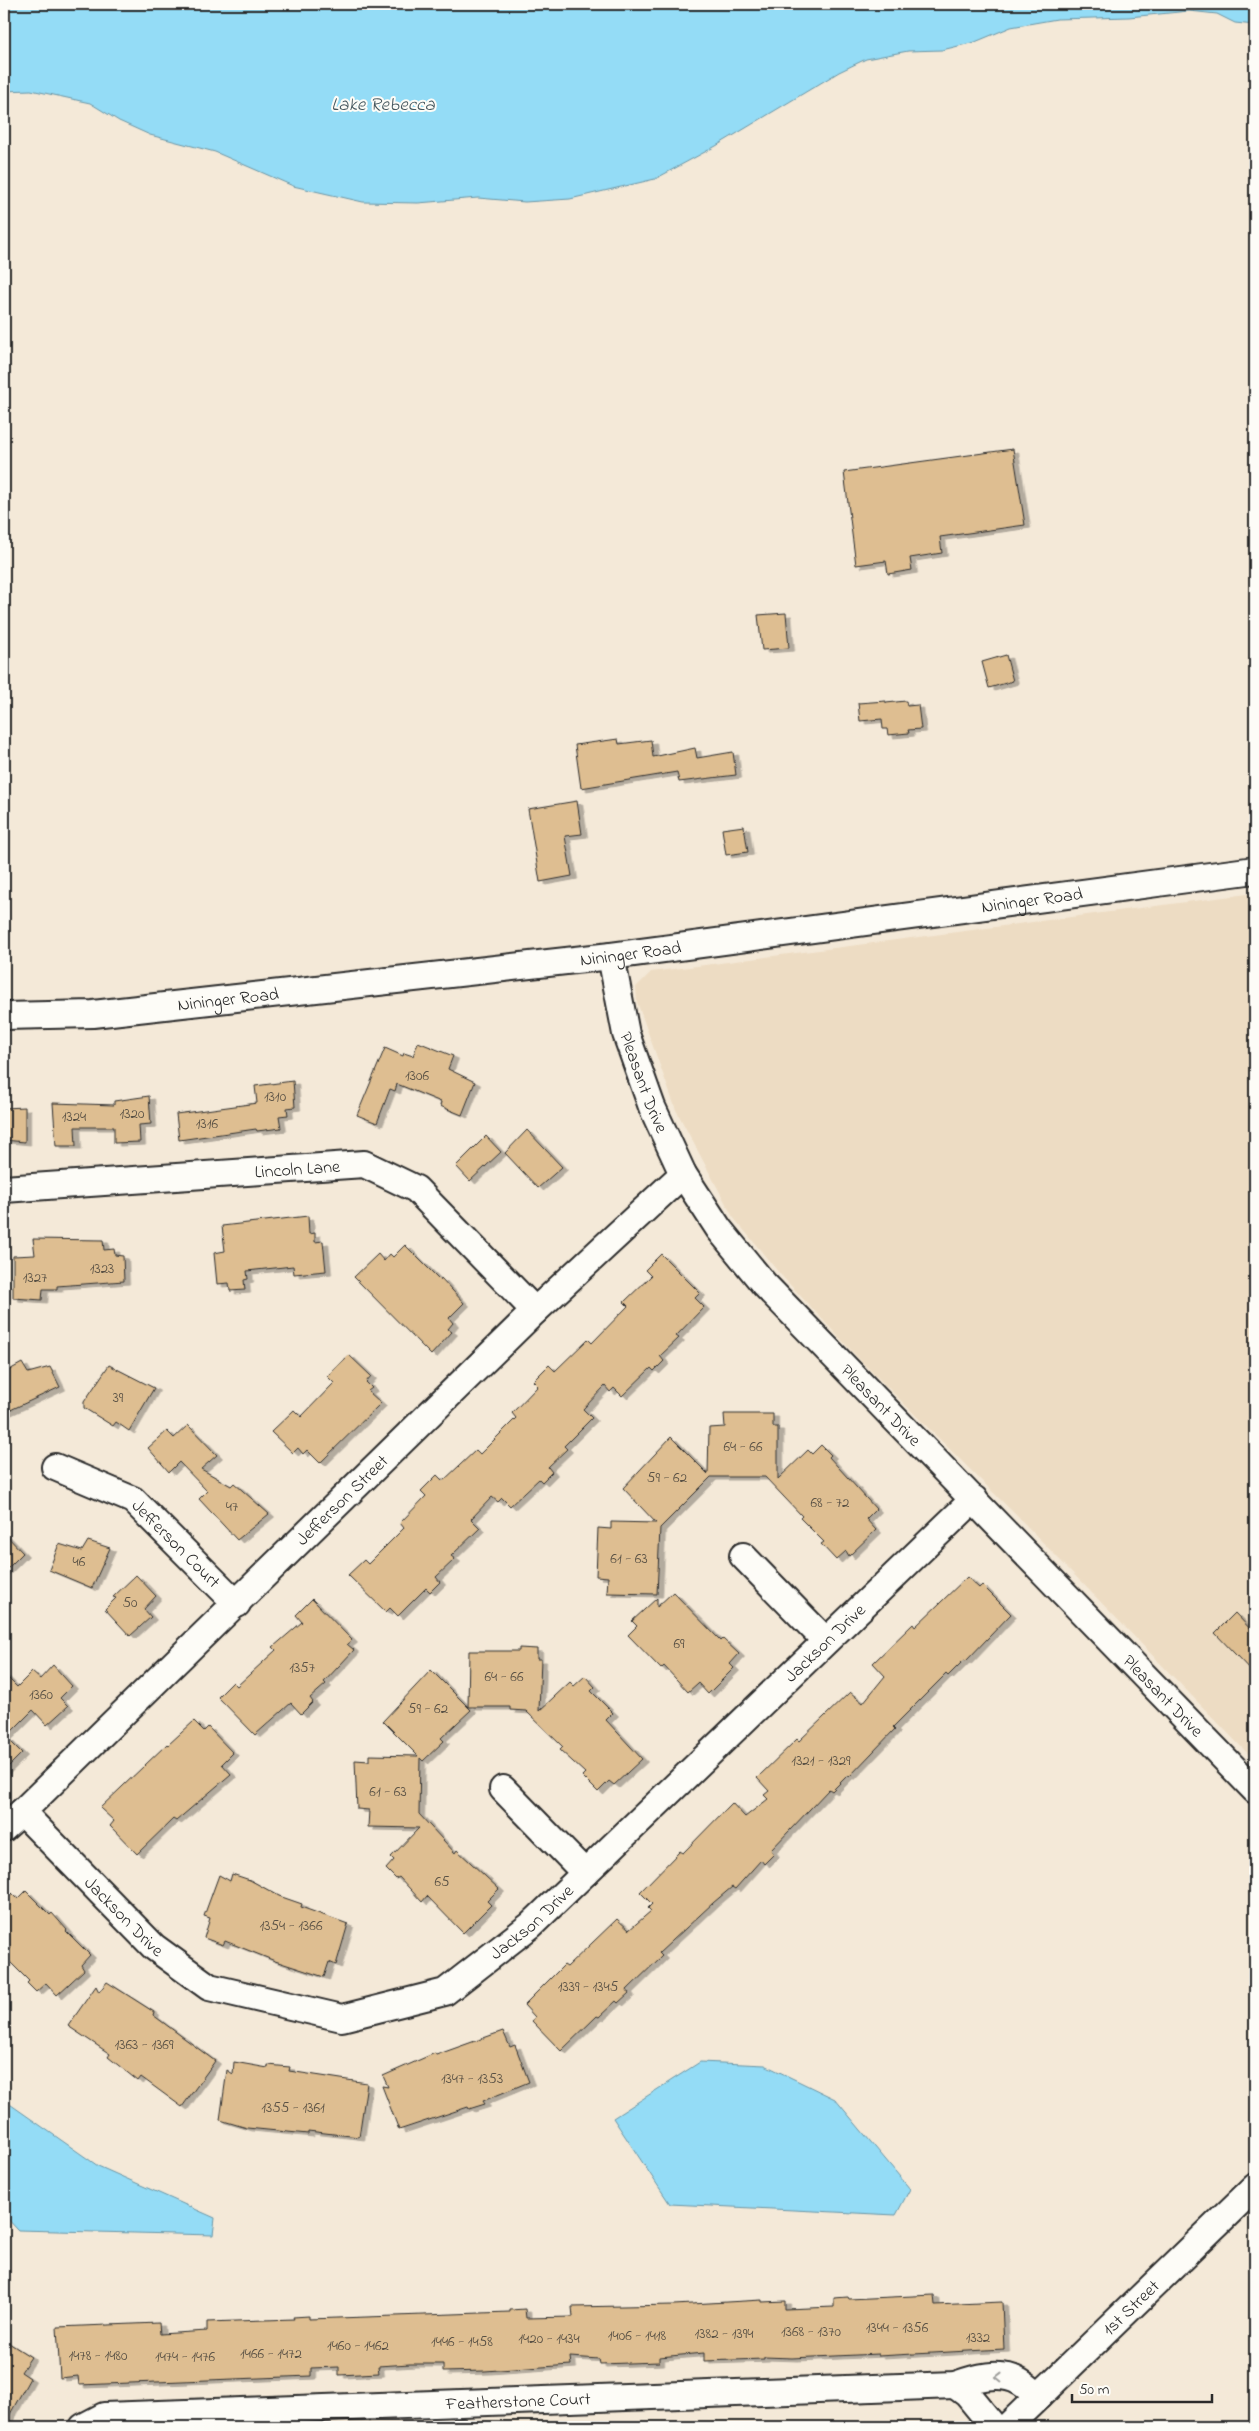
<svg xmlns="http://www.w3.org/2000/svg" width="1259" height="2431" font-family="'Indie Flower',sans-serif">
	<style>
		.built { fill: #eddcc3 }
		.water { fill: #94dcf6; stroke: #6a95a5 }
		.building { fill: #debe91; stroke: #2b2b2b; filter: url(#shadow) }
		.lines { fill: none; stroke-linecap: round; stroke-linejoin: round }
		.minor-casing { stroke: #2b2b2b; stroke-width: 30 }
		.minor { stroke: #fdfcf7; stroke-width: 26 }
		.oneway { stroke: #9e9e9b }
		.labels { text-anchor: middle; stroke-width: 4; stroke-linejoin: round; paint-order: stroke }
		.number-label { font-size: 15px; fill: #585044 }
		.street-label { font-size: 18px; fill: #2b2b2b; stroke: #fdfcf7 }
		.water-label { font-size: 19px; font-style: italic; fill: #45575e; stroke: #fdfcf7 }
	</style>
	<defs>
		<filter id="shadow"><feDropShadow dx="5.5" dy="3" stdDeviation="0" flood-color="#0004"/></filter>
	</defs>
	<rect width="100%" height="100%" fill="#f4e9d8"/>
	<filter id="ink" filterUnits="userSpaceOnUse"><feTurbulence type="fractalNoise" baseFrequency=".02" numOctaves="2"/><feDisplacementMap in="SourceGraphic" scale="10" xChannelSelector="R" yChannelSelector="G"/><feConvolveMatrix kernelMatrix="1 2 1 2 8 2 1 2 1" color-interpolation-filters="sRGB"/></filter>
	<g filter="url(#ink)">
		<!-- built -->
		<path class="built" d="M1255,893V1761L1025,1524L862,1362L780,1274L733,1217L676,1110L637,1002L636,987L651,972Z"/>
		<!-- water -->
		<g class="water">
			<path d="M4,4H1255V25L1235,23L1217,14L1189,11L1129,17L1057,19L1011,27L975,42L942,50L908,51L866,59L839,72L716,146L655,179L570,199L525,202L478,198L418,203L363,202L293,186L215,152L150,135L119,121L90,103L31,90L4,91Z"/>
			<path d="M700,2062L765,2065L835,2099L910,2189L896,2215L670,2204L613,2118Z"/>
			<path d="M4,2100L98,2166L215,2218L213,2235L18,2230L4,2215Z"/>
		</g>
		<!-- building -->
		<g class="building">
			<path d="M1013,449L1025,525L940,537L942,553L910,558L912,570L888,574L886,561L856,565L844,472Z"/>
			<path d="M786,613L789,648L762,650L758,615Z"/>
			<path d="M1006,655L1013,681L989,688L982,662Z"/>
			<path d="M886,701V703L906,701L907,706L918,705L921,729L908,730L909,733L888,735L887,729H883L882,719L860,721L858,703Z"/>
			<path d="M618,739L619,744L651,740L653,757L695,748L697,758L733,752L736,775L679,782L677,772L581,788L575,745Z"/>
			<path d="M577,801L582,834L565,836L572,876L540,882L528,809Z"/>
			<path d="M744,826L748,852L726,855L722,829Z"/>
			<path d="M418,1042L453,1056L448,1069L475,1082L462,1115L440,1106L441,1102L397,1084L395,1091L390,1089L377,1123L357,1115L385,1048L403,1056L404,1053L413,1056Z"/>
			<path d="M293,1081L295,1107L287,1108L288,1115L279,1116L281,1128L257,1131L256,1129L179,1140L176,1114L257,1103L255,1086Z"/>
			<path d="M149,1096L151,1124L139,1125L140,1142L114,1143V1127H75L76,1146H56L53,1103L114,1105V1101Z"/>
			<path d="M25,1107V1142L4,1140V1108Z"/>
			<path d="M527,1130L562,1167L538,1188L505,1153Z"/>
			<path d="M486,1136L501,1152L470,1181L456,1166Z"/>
			<path d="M308,1216L309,1234L315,1233V1242L323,1241L326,1271L294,1274L293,1266L247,1271L248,1279L244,1280L245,1290L230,1291L229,1283L217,1284L214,1253L225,1251L222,1226Z"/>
			<path d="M33,1239L103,1240L104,1250L114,1249L115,1255L123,1256L124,1281L57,1286V1289H43L42,1300L13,1298V1256L35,1255Z"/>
			<path d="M405,1245L440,1280L441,1278L464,1303L449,1318L453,1323L448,1329L452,1332L431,1355L354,1277L378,1254L384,1261L390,1254L393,1257Z"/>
			<path d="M661,1254L700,1293L695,1298L704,1307L676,1336L679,1338L660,1356L664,1361L654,1371L651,1368L622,1396L614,1388L610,1392L605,1386L583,1409L592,1418L564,1446L567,1449L548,1467L552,1472L542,1482L539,1479L510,1506L502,1498L498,1502L492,1497L471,1519L480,1528L451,1556L455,1559L436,1577L440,1582L430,1592L426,1588L398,1616L390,1608L386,1612L348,1575L364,1560L368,1564L404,1528L400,1523L426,1496L421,1491L437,1475L443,1481L476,1450L480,1454L516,1418L512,1413L538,1386L533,1381L549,1365L555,1371L588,1339L592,1343L628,1306L624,1302L651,1276L645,1270Z"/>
			<path d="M349,1355L371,1376L366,1382L372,1388L368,1391L381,1403L320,1463L307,1450L303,1454L298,1448L293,1453L271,1432L294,1410L301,1417L334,1383L327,1376Z"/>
			<path d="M22,1363L28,1373L50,1367L60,1387L4,1413V1373Z"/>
			<path d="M109,1365L154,1388L129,1431L116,1422L113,1426L84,1408V1402Z"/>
			<path d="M724,1414H773V1427H778V1479L808,1450L812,1454L821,1445L831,1455L829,1457L876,1509L866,1519L876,1530L849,1556L846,1551L836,1560L821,1544L824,1542L800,1518L802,1516L765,1477H711L660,1528L657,1594L607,1593L608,1577L596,1576L598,1528L611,1529V1522L656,1523L623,1488L671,1437L708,1474L709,1428L725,1427Z"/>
			<path d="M188,1425L217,1455L201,1469L231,1486L234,1483L269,1514L237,1540L199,1499L207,1491L179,1462L169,1472L148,1448L167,1431L174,1438Z"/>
			<path d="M4,1533L23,1553L4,1572Z"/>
			<path d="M88,1541L110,1548L92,1588L49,1570L59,1544L82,1551Z"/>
			<path d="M136,1575L156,1596L144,1609L151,1617L130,1636L105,1609L116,1598L113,1597Z"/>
			<path d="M967,1577L979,1588L982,1585L1011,1614L966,1661L964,1660L948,1676L946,1674L893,1727L895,1729L849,1777L848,1775L832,1791L829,1789L771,1850L774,1854L764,1864L761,1860L735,1889L732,1887L713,1903L659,1953L662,1956L627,1990L629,1993L618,2003L616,2001L599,2017L597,2016L561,2051L532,2021L535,2017L524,2005L564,1965L567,1967L617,1919L629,1930L651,1911L648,1908L652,1904L640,1892L680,1851L683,1853L732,1803L745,1817L768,1799L764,1795L769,1791L757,1778L797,1739L799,1741L850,1692L863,1703L885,1676L873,1663L913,1624L915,1627Z"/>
			<path d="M673,1592L721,1641L723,1639L739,1654L730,1664L734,1668L708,1694L698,1683L688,1692L664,1666L661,1669L628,1635L637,1626L632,1621L657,1598V1607Z"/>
			<path d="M312,1599L352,1640L347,1644L354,1650L324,1682L326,1684L310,1698L313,1702L301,1714L291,1703L255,1735L218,1697L233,1682L237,1686L276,1650L273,1647L302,1622L296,1615Z"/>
			<path d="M1235,1613L1255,1634V1675L1215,1633Z"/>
			<path d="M519,1648L537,1649V1659H541L539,1711L570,1682L574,1686L585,1676L595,1687L591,1691L613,1713L606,1720L642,1759L614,1785L609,1781L598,1792L582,1776L585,1773L560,1750L563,1747L526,1711L510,1710V1707H468L469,1651H519Z"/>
			<path d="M53,1665L72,1686L60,1698L68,1706L47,1725L33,1710L6,1737L22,1753L4,1771V1674L17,1687L32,1672L40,1679Z"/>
			<path d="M431,1670L471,1710L441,1738L444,1741L423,1761L420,1758L419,1814L455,1853L457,1850L499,1889L487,1901L491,1905L463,1933L427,1896L422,1902L399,1877L396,1879L386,1869L394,1860L391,1857L419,1828L368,1827L369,1810L357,1809L355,1760L369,1761V1755L418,1756L383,1721Z"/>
			<path d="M194,1721L204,1731L208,1727L233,1753L222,1764L231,1774L176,1821L173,1819L137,1854L110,1826L114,1821L100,1808L167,1744L168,1745Z"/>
			<path d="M232,1874L250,1880L279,1896L302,1904L301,1907L348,1924L336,1965L329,1962L324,1977L275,1961L225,1941L223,1945L204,1938L210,1918L204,1916L219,1875L230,1881Z"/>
			<path d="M26,1891L50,1915L52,1913L67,1930L66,1931L90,1955L81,1965L84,1970L57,1995L46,1983L36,1992L27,1983L29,1981L4,1956L11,1948L4,1940V1901L12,1893L18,1899Z"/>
			<path d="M107,1982L154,2012L153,2015L215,2061L182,2107L141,2077L138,2081L108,2057L110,2054L68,2026L96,1986L99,1992Z"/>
			<path d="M503,2031L510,2047L515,2045L529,2082L483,2101L485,2104L469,2109L468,2107L399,2130L382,2086L388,2087L383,2076L435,2053L436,2055Z"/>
			<path d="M234,2062L268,2068V2065L290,2067L289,2071L367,2083L359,2137L308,2131V2134L247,2128L220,2120L227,2070L233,2074Z"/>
			<path d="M934,2295L935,2305L1002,2302L1004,2349L878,2356V2354L792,2358L764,2357V2359L704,2361V2353L659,2357V2362L600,2364L599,2359L570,2357L571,2365L485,2371L443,2372V2364H410L378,2366L379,2373L339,2375V2367L311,2368V2376L79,2385L78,2376L60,2378L57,2327L159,2323L160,2334L207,2331V2322L294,2319L293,2317L309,2316V2319L510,2312V2310L525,2309L526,2318L573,2317L572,2307L674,2305L762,2300V2302L785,2301V2309L834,2307V2298L848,2297L849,2299Z"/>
			<path d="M4,2340L31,2357L21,2372L30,2378L4,2425Z"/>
		</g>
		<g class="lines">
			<!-- minor casing -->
			<g class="minor-casing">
				<g id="minor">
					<path id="s1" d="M611,956L626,1034L652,1107L683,1174L719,1229L764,1284L1255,1790"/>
					<path id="s2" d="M4,1016L93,1014L611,956L1255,870"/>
					<path id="s3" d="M4,1189L364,1164L416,1189L535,1311"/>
					<path id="s4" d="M55,1467L133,1500L237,1604"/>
					<path d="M743,1556L825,1640"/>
					<path d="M503,1789L585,1873"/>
					<path id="s5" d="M22,1812L154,1947L209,1987L342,2018L445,1992L531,1925L974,1499"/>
					<path id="s6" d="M4,1828L22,1812L535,1311L683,1174"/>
					<path d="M955,2385L967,2394L994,2427"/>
					<path id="s7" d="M83,2427L104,2416L955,2385C974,2378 1001,2370 1020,2382C1027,2386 1033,2392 1039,2396"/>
					<path id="s8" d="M1007,2427L1255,2187"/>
				</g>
			</g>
			<!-- minor -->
			<use href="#minor" class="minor"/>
		</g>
		<!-- one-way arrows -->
		<defs><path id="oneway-chevron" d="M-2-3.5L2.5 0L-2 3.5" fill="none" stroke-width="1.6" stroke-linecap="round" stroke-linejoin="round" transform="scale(1.25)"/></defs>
		<use class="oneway" href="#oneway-chevron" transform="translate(999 2377) rotate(-179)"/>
	</g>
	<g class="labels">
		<!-- number labels -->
		<g class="number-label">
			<text x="417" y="1080">1306</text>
			<text x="275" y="1101">1310</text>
			<text x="132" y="1118">1320</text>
			<text x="74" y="1121">1324</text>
			<text x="207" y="1128">1316</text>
			<text x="102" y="1273">1323</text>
			<text x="35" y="1282">1327</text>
			<text x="118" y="1402">39</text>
			<text x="743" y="1451">64 - 66</text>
			<text x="667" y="1482">59 - 62</text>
			<text x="830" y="1507">68 - 72</text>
			<text x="232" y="1511">47</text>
			<text x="629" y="1563">61 - 63</text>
			<text x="79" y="1566">46</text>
			<text x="130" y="1607">50</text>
			<text x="679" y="1648">69</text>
			<text x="302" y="1672">1357</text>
			<text x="504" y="1681">64 - 66</text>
			<text x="41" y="1699">1360</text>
			<text x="428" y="1713">59 - 62</text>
			<text x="821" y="1765">1321 - 1329</text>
			<text x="388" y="1796">61 - 63</text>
			<text x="442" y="1886">65</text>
			<text x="291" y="1930">1354 - 1366</text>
			<text x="588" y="1991">1339 - 1345</text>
			<text x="144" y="2049">1363 - 1369</text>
			<text x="472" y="2083">1347 - 1353</text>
			<text x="293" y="2112">1355 - 1361</text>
			<text x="897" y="2332">1344 - 1356</text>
			<text x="811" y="2336">1368 - 1370</text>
			<text x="724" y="2338">1382 - 1394</text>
			<text x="637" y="2340">1406 - 1418</text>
			<text x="978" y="2342">1332</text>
			<text x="549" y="2343">1420 - 1434</text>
			<text x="462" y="2346">1446 - 1458</text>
			<text x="358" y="2350">1460 - 1462</text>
			<text x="271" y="2358">1466 - 1472</text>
			<text x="98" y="2360">1478 - 1480</text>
			<text x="185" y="2361">1474 - 1476</text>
		</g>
		<!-- street labels -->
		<g class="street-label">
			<text dy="6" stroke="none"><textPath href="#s2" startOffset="1035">Nininger Road</textPath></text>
			<text dy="6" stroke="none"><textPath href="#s2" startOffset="630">Nininger Road</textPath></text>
			<text dy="6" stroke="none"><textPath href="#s2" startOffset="225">Nininger Road</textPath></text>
			<text dy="6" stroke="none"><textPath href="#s1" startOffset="131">Pleasant Drive</textPath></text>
			<text dy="6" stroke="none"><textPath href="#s3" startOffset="294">Lincoln Lane</textPath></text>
			<text dy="6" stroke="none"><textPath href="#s1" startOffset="536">Pleasant Drive</textPath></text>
			<text dy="6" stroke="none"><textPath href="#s6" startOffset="471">Jefferson Street</textPath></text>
			<text dy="6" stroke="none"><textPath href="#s4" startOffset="146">Jefferson Court</textPath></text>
			<text dy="6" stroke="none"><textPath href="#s5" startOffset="1016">Jackson Drive</textPath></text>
			<text dy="6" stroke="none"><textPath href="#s1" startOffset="941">Pleasant Drive</textPath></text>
			<text dy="6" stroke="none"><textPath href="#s5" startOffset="146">Jackson Drive</textPath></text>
			<text dy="6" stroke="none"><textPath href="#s5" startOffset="611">Jackson Drive</textPath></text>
			<text dy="6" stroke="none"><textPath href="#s8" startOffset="172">1st Street</textPath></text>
			<text dy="6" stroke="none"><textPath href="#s7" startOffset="438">Featherstone Court</textPath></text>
		</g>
		<!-- water labels -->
		<g class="water-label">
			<text x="383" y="110">Lake Rebecca</text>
		</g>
	</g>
	<!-- margin -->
	<rect width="1259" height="2431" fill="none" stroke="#fdfcf7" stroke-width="20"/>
	<rect x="10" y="10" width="1239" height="2411" fill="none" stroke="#2b2b2b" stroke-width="2" filter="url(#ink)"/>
	<!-- scale -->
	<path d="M1072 2394v8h140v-8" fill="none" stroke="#2b2b2b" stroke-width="2.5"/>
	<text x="1079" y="2394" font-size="15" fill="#2b2b2b" stroke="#fdfcf7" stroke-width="4" paint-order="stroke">50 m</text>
</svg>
